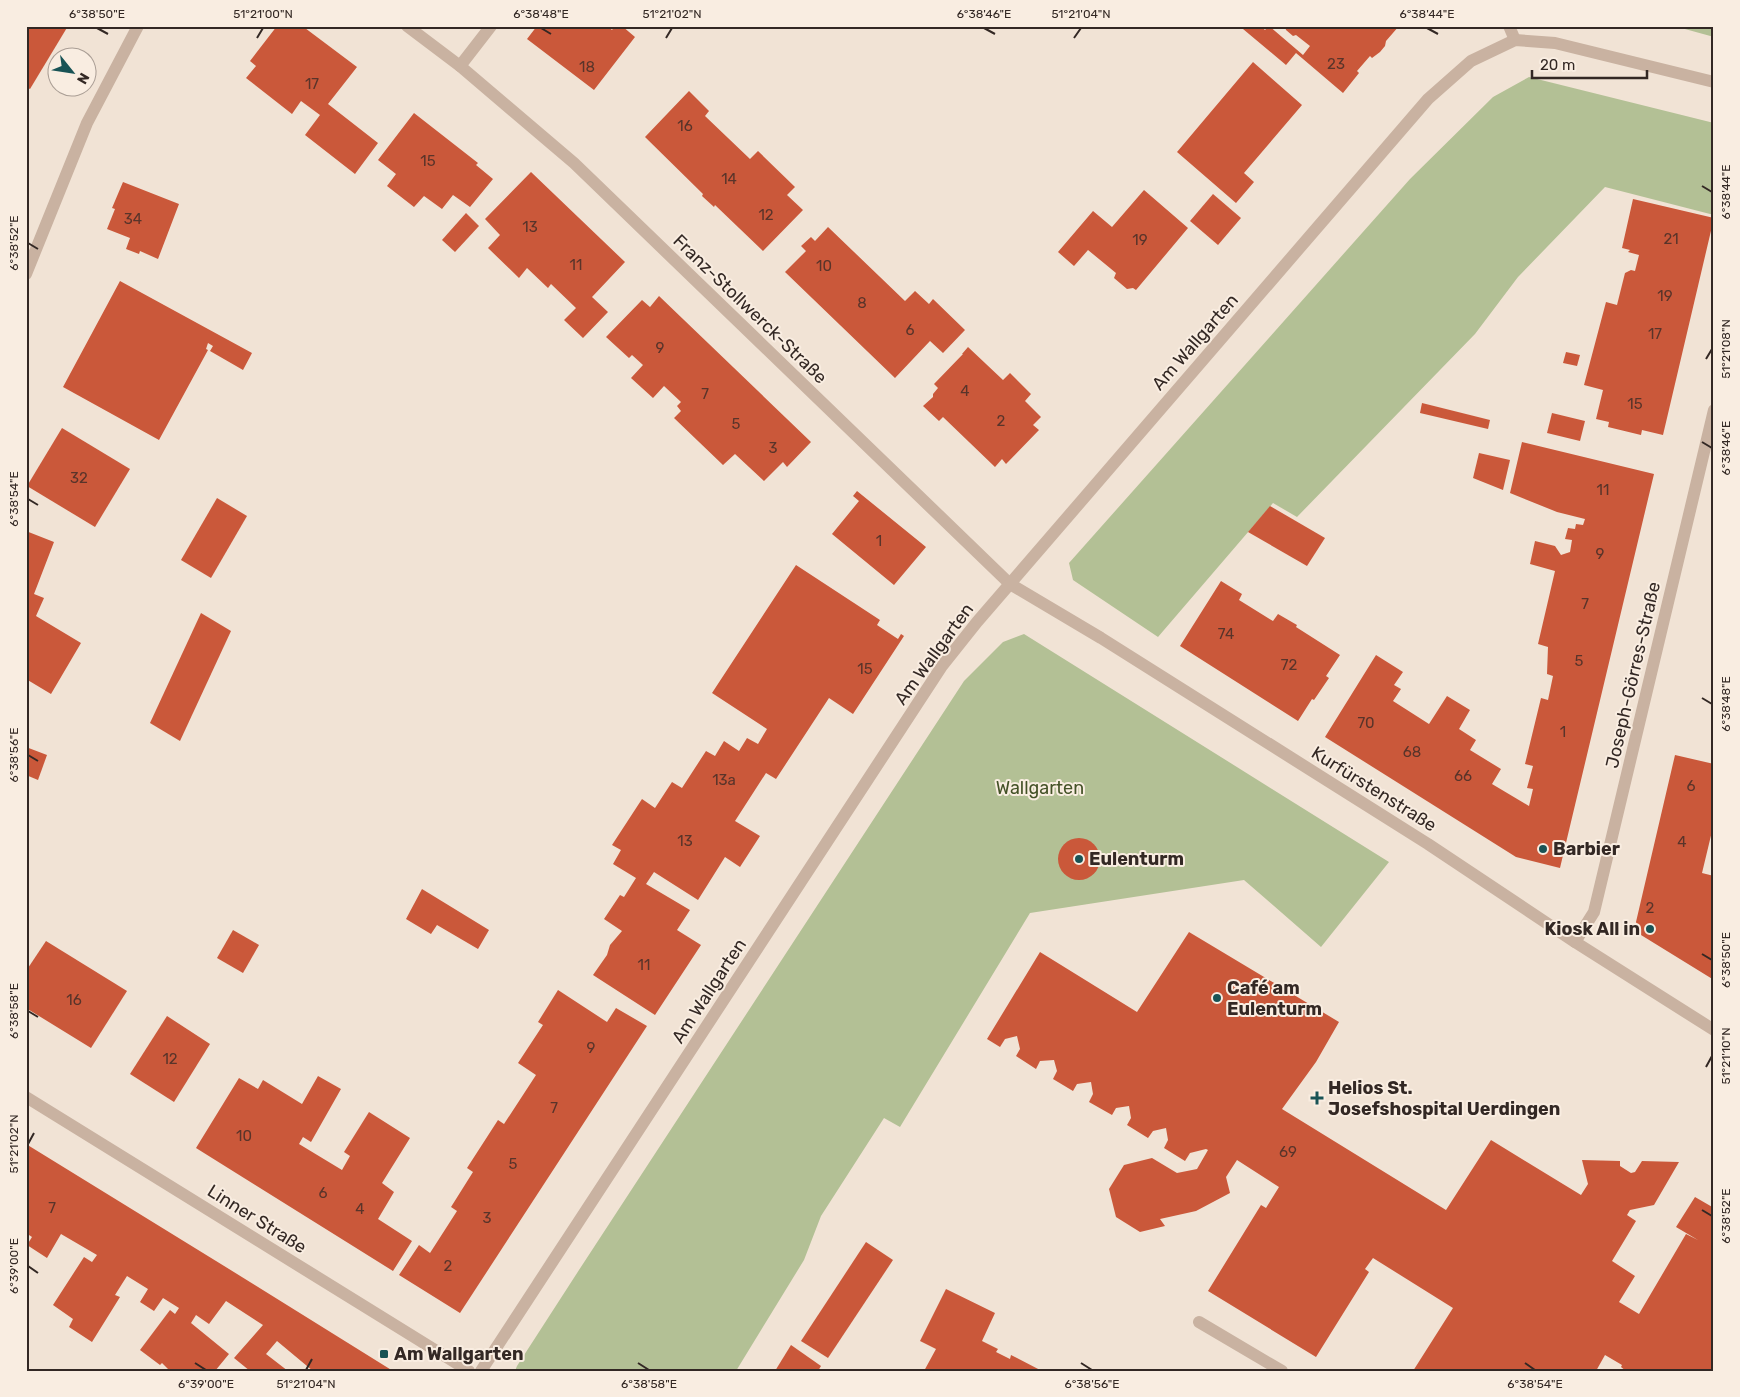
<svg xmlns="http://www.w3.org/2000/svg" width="1740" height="1397" font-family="Rubik,sans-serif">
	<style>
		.green { fill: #b3c095 }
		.building { fill: #ca583a }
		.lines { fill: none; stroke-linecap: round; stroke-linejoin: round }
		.minor { stroke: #c9b2a1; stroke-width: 12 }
		.ticks { fill: none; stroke: #332824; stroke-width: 2 }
		.poi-dot { fill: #195355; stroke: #f9ede1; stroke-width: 2 }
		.labels { text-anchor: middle; stroke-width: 4; stroke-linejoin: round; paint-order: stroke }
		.number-label { font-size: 15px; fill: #59342a }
		.street-label { font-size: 18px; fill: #332824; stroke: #f9ede1 }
		.park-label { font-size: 18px; fill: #445227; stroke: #f9ede1 }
		.poi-label { font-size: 18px; font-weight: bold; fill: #332824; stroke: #f9ede1; text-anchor: start }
		.neatline { fill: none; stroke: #332824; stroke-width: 2 }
		.ticks-label { font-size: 12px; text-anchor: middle; fill: #332824 }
	</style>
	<rect width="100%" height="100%" fill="#f1e3d5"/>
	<!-- green -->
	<g class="green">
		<path d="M1674,26H1714V37Z"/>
		<path d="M1529,77L1714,123V215L1605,187L1518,277L1475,334L1297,517L1273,503L1158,637L1073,580L1069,563L1410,179L1493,97Z"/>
		<path d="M1024,634L1389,862L1321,947L1244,880L1030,913L900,1127L884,1118L821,1216L804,1260L736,1371H515L517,1366L579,1270L964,681L1003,642Z"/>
	</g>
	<!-- building -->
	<g class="building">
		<path d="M26,26H68L30,89L26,87Z"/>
		<path d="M277,26H306L305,28L357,67L328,104L378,143L355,174L305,135L320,115L301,101L292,114L246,78L256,66L250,61Z"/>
		<path d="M537,26H607L612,30L615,26H622L635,37L594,90L527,39Z"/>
		<path d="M1245,26H1260L1265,30L1269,26L1303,55L1310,46L1296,35L1293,36L1286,30L1285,26H1399L1386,41L1385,46L1380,52L1372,58L1370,56L1357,71L1359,73L1343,93L1296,53L1286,65L1243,29Z"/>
		<path d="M1253,62L1302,105L1244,173L1254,182L1236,203L1177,152Z"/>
		<path d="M689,91L709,111L705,116L750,159L758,151L795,187L787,195L803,210L763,251L715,205L714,207L702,196L703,194L645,137Z"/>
		<path d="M414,113L478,163L476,165L493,179L470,207L453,195L442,209L424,196L414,207L387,186L396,174L378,160Z"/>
		<path d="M531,172L625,262L592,297L608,312L583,338L564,320L576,308L551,284L548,288L527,268L519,278L488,248L500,235L485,219Z"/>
		<path d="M123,182L179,204L158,259L140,251L139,254L126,249L130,238L107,229L115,209L112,208Z"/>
		<path d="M1144,190L1188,228L1136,290L1133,288L1127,289L1114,278L1116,273L1088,250L1074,266L1058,252L1093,211L1112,227Z"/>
		<path d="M1213,194L1241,218L1218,245L1190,221Z"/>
		<path d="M1633,199L1714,218L1663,435L1642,430L1641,435L1608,427L1609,422L1596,419L1603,390L1584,385L1606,302L1617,305L1625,273L1631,270L1635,271L1639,255L1628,252L1630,250L1622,248Z"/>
		<path d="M466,213L479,226L455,252L442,240Z"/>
		<path d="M828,227L905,301L915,291L929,304L933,299L965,330L943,353L930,341L895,378L785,272L806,251L801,246L811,237L815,241Z"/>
		<path d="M120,281L252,353L243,370L210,351L213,346L208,343L206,349L208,350L159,440L63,387Z"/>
		<path d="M659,296L811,442L787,467L783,462L764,481L735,454L723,465L674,418L681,411L677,406L681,402L664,386L653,398L631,378L643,365L632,355L629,358L606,337L642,300L650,307Z"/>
		<path d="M968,347L1003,380L1010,373L1031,394L1025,401L1041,417L1033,425L1039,430L1006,464L1002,459L995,467L943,417L939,421L923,406L933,397V394L938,388L934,384L963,354H962Z"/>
		<path d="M1566,352L1580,355L1577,366L1563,363Z"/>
		<path d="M1422,403L1490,420L1488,429L1420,413Z"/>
		<path d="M1552,413L1585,421L1580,441L1547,433Z"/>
		<path d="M62,428L130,469L95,527L27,486Z"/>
		<path d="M1522,442L1654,474L1560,868L1516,857L1325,737L1376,655L1403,672L1394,685L1401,689L1393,701L1429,724L1447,696L1470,710L1459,729L1476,740L1470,750L1501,769L1492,784L1529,806L1533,789L1527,788L1533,766L1525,764L1541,698L1548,700L1553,676L1547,674L1548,647L1538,644L1555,571L1530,564L1535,541L1555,546L1561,555L1570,552L1572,540L1565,539L1568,528L1575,529L1576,524L1583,525L1585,519L1557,512L1510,493Z"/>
		<path d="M1479,453L1510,460L1503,490L1473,478Z"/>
		<path d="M857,491L926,547L894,585L832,534L859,501L853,496Z"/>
		<path d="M217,498L247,516L211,578L181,560Z"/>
		<path d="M1270,506L1325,538L1307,566L1248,532Z"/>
		<path d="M26,531L54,542L34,594L44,598L36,616L81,643L51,694L26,679Z"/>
		<path d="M796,565L880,620L877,625L898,639L901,634L904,636L853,714L829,698L776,779L766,773L735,821L760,836L740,867L725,857L698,900L654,872L646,884L690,910L677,930L701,945L655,1015L593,975L607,955L610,945L622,931L604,919L620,895L624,897L636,878L613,864L621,850L612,845L642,799L655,808L672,782L682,788L706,751L715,756L724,741L739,751L747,738L758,744L767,729L712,693Z"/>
		<path d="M1221,581L1242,594L1239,600L1273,621L1278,614L1297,625L1296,627L1340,655L1326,676L1329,678L1314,700L1312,699L1298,721L1180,646Z"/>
		<path d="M201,613L231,631L180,741L150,723Z"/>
		<path d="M26,747L47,755L38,780L26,775Z"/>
		<path d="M1675,755L1714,764V823L1702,873L1714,876V894L1711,899L1714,900V980L1641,935L1636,922Z"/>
		<circle cx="1079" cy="859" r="21"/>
		<path d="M422,889L489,930L478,949L437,925L431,934L406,919Z"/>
		<path d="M233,930L259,945L243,973L217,958Z"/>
		<path d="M1189,932L1339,1022L1316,1062L1282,1109L1446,1210L1491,1140L1581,1195L1588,1184L1582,1160L1620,1161V1166L1631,1173L1635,1172L1642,1161L1679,1162L1654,1205L1630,1210L1627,1215L1636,1221L1612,1261L1635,1276L1619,1302L1639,1314L1686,1234L1698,1240L1676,1227L1695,1197L1714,1208V1371H1626L1621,1367L1622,1365L1605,1355L1596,1371H1413L1453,1308L1373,1258L1365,1269L1369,1272L1316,1357L1208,1291L1261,1205L1266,1208L1279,1187L1237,1160L1226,1177L1230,1193L1196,1211L1160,1219L1165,1226L1140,1232L1116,1217L1109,1189L1124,1165L1152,1158L1177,1173L1197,1169L1208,1150L1206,1149L1190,1153L1185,1161L1164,1148L1168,1140L1166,1128L1153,1131L1148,1138L1127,1125L1131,1118L1129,1106L1116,1108L1112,1115L1089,1102L1093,1094L1091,1082L1077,1084L1073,1091L1053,1079L1057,1071L1054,1060L1040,1061L1036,1069L1016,1056L1020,1049L1017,1036L1005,1039L1000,1047L987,1039L1040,952L1137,1012Z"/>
		<path d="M46,941L127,991L91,1048L26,1008V971Z"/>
		<path d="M558,990L607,1022L616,1008L647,1026L460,1313L399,1275L419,1245L430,1253L457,1211L451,1207L473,1172L467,1168L498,1120L504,1124L536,1075L518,1063L543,1025L538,1022Z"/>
		<path d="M167,1016L210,1044L174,1102L130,1074Z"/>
		<path d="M318,1076L341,1089L311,1142L303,1137L299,1144L342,1170L350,1156L344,1152L369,1112L410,1138L382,1183L394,1192L378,1219L412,1241L393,1271L196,1148L239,1078L258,1089L263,1080L302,1104Z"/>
		<path d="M26,1144L229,1269L393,1371H313L277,1341L266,1354L288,1371H250L234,1358L263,1325L226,1301L209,1324L196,1315L191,1323L229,1354L215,1371H170L162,1363L160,1365L140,1350L170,1310L175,1314L179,1308L163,1298L154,1311L140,1302L148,1289L127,1276L115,1295L120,1297L92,1342L69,1327L73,1319L53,1305L84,1257L92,1262L97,1255L61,1234L47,1258L27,1245L32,1237L26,1233Z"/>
		<path d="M866,1242L893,1260L828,1358L801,1341Z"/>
		<path d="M946,1289L995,1313L982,1341L998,1349L996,1352L1010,1359L1011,1355L1042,1371H924L936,1349L920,1341Z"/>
		<path d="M791,1345L821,1366L818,1371H775Z"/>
	</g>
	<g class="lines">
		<!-- minor -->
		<g class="minor">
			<path d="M407,26L460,66L574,163L1010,584L1101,638L1428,844L1575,942L1714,1030"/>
			<path d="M1509,26L1515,40"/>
			<path d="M460,66L491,26"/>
			<path d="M26,274L87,123L138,26"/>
			<path d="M1575,942L1594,912L1714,410"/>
			<path d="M26,1097L469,1371"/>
			<path d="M1199,1322L1282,1371"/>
			<path d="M481,1371L942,666L977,622L1428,99L1471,61L1515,40L1555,43L1714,82"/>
		</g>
	</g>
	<!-- ticks -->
	<path class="ticks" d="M97,28L108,34M541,28L551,34M984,28L995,34M1427,28L1438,34M257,38L263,28M666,38L672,28M1074,38L1081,28M1702,186L1712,192M28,243L38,249M1706,359L1712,349M1702,442L1712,448M28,499L38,505M1702,698L1712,704M28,755L38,761M1702,954L1712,960M28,1011L38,1017M1706,1067L1712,1056M28,1144L34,1133M1702,1210L1712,1216M28,1266L38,1273M195,1363L206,1370M638,1363L649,1370M1081,1363L1092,1370M1525,1363L1535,1370M306,1370L312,1359"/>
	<!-- markers -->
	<g class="poi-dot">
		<circle cx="1543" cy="849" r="5"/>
		<circle cx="1079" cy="859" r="5"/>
		<circle cx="1650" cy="929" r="5"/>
		<circle cx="1217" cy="998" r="5"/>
		<path d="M1314.5 1090.5h5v5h5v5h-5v5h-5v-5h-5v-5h5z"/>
		<rect x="379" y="1349" width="10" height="10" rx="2.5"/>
	</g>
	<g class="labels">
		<!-- number labels -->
		<g class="number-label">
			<text x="1336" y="69">23</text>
			<text x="587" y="72">18</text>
			<text x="312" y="89">17</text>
			<text x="685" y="131">16</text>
			<text x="428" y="166">15</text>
			<text x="729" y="184">14</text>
			<text x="766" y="220">12</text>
			<text x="133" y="224">34</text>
			<text x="530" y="232">13</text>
			<text x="1671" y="244">21</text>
			<text x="1140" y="245">19</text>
			<text x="576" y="270">11</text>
			<text x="824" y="271">10</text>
			<text x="1665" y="301">19</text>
			<text x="862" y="308">8</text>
			<text x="910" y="335">6</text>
			<text x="1655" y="339">17</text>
			<text x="660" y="353">9</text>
			<text x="965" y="396">4</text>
			<text x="705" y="399">7</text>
			<text x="1635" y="409">15</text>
			<text x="1001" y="426">2</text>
			<text x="736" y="429">5</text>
			<text x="773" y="453">3</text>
			<text x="79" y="483">32</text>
			<text x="1603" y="495">11</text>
			<text x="879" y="546">1</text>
			<text x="1600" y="559">9</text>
			<text x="1585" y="609">7</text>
			<text x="1226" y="639">74</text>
			<text x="1579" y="666">5</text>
			<text x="1289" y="670">72</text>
			<text x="865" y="674">15</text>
			<text x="1366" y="728">70</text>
			<text x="1563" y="737">1</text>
			<text x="1412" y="757">68</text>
			<text x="1463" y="781">66</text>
			<text x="724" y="785">13a</text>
			<text x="1691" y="791">6</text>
			<text x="685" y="846">13</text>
			<text x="1682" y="847">4</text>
			<text x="1650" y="913">2</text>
			<text x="644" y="970">11</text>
			<text x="74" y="1005">16</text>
			<text x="591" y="1053">9</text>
			<text x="170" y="1064">12</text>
			<text x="554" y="1113">7</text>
			<text x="244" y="1141">10</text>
			<text x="1288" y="1157">69</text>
			<text x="513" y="1169">5</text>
			<text x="323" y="1198">6</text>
			<text x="52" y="1213">7</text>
			<text x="360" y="1214">4</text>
			<text x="487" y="1223">3</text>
			<text x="448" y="1271">2</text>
		</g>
		<!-- street labels -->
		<g class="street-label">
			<text transform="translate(750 309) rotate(44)" y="6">Franz-Stollwerck-Straße</text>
			<text transform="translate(1195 342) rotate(-49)" y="6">Am Wallgarten</text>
			<text transform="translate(934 654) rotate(-54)" y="6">Am Wallgarten</text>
			<text transform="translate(1633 675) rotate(-77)" y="6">Joseph-Görres-Straße</text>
			<text transform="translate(1374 789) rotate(32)" y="6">Kurfürstenstraße</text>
			<text transform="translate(709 991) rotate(-57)" y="6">Am Wallgarten</text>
			<text transform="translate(257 1219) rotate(32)" y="6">Linner Straße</text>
		</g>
		<!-- park labels -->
		<g class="park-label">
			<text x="1040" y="794">Wallgarten</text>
		</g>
		<!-- poi labels -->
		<g class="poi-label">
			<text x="1553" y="855">Barbier</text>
			<text x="1089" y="865">Eulenturm</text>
			<text x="1640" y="935" text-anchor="end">Kiosk All in</text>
			<text x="1227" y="994">Café am<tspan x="1227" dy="21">Eulenturm</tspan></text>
			<text x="1328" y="1094">Helios St.<tspan x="1328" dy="21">Josefshospital Uerdingen</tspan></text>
			<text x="394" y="1360">Am Wallgarten</text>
		</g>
	</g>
	<!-- border -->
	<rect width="1740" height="1397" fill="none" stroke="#f9ede1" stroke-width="55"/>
	<!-- north arrow -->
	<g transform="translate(72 72) rotate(120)"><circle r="24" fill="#f9ede1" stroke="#aa9e95"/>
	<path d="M0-4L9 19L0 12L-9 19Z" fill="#195355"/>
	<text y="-8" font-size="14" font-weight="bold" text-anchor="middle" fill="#332824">N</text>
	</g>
	<!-- scale -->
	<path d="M1532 70v8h115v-8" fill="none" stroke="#332824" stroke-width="2.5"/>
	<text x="1540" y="70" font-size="15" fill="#332824" stroke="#f9ede1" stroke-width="4" paint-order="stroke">20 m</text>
	<rect x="28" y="28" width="1684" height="1342" class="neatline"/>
	<g class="ticks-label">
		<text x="97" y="18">6°38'50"E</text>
		<text x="263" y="18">51°21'00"N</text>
		<text x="541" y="18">6°38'48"E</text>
		<text x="672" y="18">51°21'02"N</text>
		<text x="984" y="18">6°38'46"E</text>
		<text x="1081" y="18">51°21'04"N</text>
		<text x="1427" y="18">6°38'44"E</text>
		<text transform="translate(1726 192) rotate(-90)" y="4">6°38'44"E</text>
		<text transform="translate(14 243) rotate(-90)" y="4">6°38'52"E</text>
		<text transform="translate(1726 349) rotate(-90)" y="4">51°21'08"N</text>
		<text transform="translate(1726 448) rotate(-90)" y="4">6°38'46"E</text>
		<text transform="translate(14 499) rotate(-90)" y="4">6°38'54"E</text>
		<text transform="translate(1726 704) rotate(-90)" y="4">6°38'48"E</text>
		<text transform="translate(14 755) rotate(-90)" y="4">6°38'56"E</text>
		<text transform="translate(1726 960) rotate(-90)" y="4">6°38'50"E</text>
		<text transform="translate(14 1011) rotate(-90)" y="4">6°38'58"E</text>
		<text transform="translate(1726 1056) rotate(-90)" y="4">51°21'10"N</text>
		<text transform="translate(14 1144) rotate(-90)" y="4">51°21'02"N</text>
		<text transform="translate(1726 1216) rotate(-90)" y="4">6°38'52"E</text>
		<text transform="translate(14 1266) rotate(-90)" y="4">6°39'00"E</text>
		<text x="206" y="1388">6°39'00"E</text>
		<text x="306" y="1388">51°21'04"N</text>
		<text x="649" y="1388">6°38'58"E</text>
		<text x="1092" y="1388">6°38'56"E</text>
		<text x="1535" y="1388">6°38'54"E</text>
	</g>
</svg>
